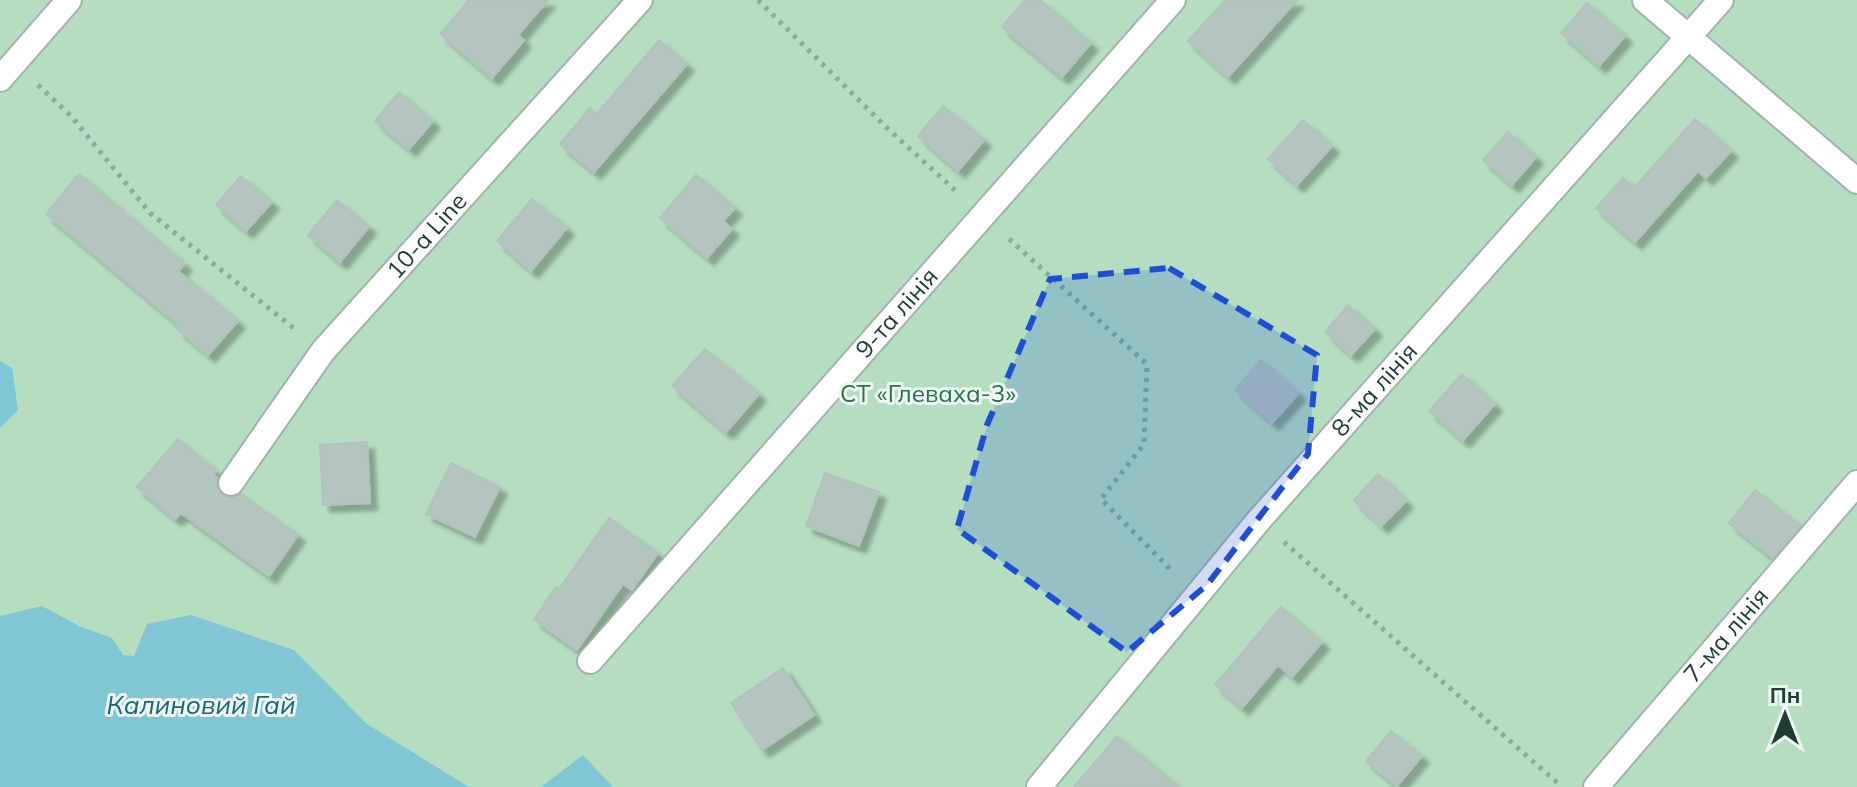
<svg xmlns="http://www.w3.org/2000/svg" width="1857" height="787" font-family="Mulish,sans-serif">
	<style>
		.green { fill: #b5dec0 }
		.water { fill: #81c6d4 }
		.building { fill: #b3c5be; stroke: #b0c4bc; stroke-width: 2; filter: url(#shadow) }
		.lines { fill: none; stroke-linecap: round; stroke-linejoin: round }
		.minor-casing { stroke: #a1b3ac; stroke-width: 28 }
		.path { stroke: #7cb0a1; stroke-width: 5; stroke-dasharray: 4 6; stroke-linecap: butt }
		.minor { stroke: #fff; stroke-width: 24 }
		.marked { fill: #1d4ed8; fill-opacity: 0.2; stroke: #1d4ed8; stroke-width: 6; stroke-dasharray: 16 10; stroke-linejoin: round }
		.labels { text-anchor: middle; stroke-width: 6; stroke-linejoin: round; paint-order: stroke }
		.street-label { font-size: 24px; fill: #1e3b34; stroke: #eef7f3 }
		.park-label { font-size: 24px; fill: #267445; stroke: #eef7f3 }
		.water-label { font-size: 26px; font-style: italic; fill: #15687a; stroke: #eef7f3 }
	</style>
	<defs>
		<filter id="shadow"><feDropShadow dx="7" dy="7" stdDeviation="2" flood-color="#0004"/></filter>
	</defs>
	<rect width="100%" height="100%" fill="#deebe5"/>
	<!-- green -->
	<rect class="green" x="0" y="0" width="1857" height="787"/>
	<!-- water -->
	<g class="water">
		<path d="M0,361L12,368L18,410L0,428Z"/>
		<path d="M42,606L79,626L112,638L123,655L134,656L147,624L191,615L294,650L367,724L469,787H0V616Z"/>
		<path d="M583,755L613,787H541Z"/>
	</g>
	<!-- building -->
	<g class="building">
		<path d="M469,0H548L518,35L524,40L492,78L440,34Z"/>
		<path d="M1025,0H1040L1091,43L1062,77L1002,27Z"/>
		<path d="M1225,0H1297L1228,77L1188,41Z"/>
		<path d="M1587,3L1625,36L1599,66L1561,33Z"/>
		<path d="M659,40L687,64L594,172L560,144L590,108L597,114Z"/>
		<path d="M399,92L433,121L409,149L375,121Z"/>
		<path d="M943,106L984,140L958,171L918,136Z"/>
		<path d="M1695,119L1731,151L1706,178L1698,171L1635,242L1596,208L1623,178L1634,188Z"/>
		<path d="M1303,120L1332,146L1297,185L1268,159Z"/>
		<path d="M1508,132L1536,157L1512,185L1483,160Z"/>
		<path d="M79,174L185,264L178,271L238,321L208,355L177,329L180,326L46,214Z"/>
		<path d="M696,175L735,208L723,221L732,229L707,258L660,218Z"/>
		<path d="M241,176L272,202L246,231L216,205Z"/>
		<path d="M532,199L567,228L531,271L497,241Z"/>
		<path d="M337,200L369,227L340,262L308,235Z"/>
		<path d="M1348,305L1375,329L1351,355L1325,332Z"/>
		<path d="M705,349L759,394L726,432L672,386Z"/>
		<path d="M1261,360L1299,393L1272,423L1235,390Z"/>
		<path d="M1462,374L1495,404L1463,440L1429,411Z"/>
		<path d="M178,439L216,471L213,474L217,478V489L222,495L230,498L241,494L298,535L269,576L181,513L175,519L137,487Z"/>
		<path d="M367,442L370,503L323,505L320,445Z"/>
		<path d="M451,463L500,487L475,537L426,514Z"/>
		<path d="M825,473L879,492L859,546L806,526Z"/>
		<path d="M1378,474L1406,501L1381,526L1354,500Z"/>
		<path d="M1755,490L1801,526L1773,558L1729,523Z"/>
		<path d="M609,518L658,553L632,590L623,584L577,650L534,619L556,587L559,589Z"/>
		<path d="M1281,607L1322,642L1292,677L1278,665L1242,708L1215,685Z"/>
		<path d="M783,668L814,715L762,750L731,703Z"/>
		<path d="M1391,731L1422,756L1397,786L1366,761Z"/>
		<path d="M1117,736L1179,787H1074Z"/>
	</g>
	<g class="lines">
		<!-- minor casing -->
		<g class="minor-casing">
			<g id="minor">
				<path d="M1645,0L1857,181"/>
				<path d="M0,79L69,0"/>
				<path id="s1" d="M231,483L323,351L640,0"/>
				<path id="s2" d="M590,661L1173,0"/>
				<path id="s3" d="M1039,787L1259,520L1721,0"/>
				<path id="s4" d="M1596,787L1857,483"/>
			</g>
		</g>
		<!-- path -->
		<g class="path">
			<path d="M758,0L886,127L957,192"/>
			<path d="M38,85L71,116L150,213L296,330"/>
			<path d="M1009,239L1147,364L1144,444L1101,499L1173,572"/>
			<path d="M1284,542L1561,786"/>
		</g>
		<!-- minor -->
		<use href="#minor" class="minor"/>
	</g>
	<!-- marked area -->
	<path class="marked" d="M1169,268L1317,355L1308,454L1207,585L1127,652L957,529L987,425L1050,279Z"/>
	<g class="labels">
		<!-- street labels -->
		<g class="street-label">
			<text dy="8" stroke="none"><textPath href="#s1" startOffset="316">10-a Line</textPath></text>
			<text dy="8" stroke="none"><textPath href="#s2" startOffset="464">9-та лінія</textPath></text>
			<text dy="8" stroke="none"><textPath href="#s3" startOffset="520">8-ма лінія</textPath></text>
			<text dy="8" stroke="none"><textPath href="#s4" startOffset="200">7-ма лінія</textPath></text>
		</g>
		<!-- park labels -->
		<g class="park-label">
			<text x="928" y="402">СТ «Глеваха-3»</text>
		</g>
		<!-- water labels -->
		<g class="water-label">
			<text x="201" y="714">Калиновий Гай</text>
		</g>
	</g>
	<!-- north arrow -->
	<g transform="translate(1785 715)" stroke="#eef7f3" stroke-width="6" paint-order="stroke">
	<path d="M0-6L14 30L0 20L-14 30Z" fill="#1e3b34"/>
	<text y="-12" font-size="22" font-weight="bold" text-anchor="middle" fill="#1e3b34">Пн</text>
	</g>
</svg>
